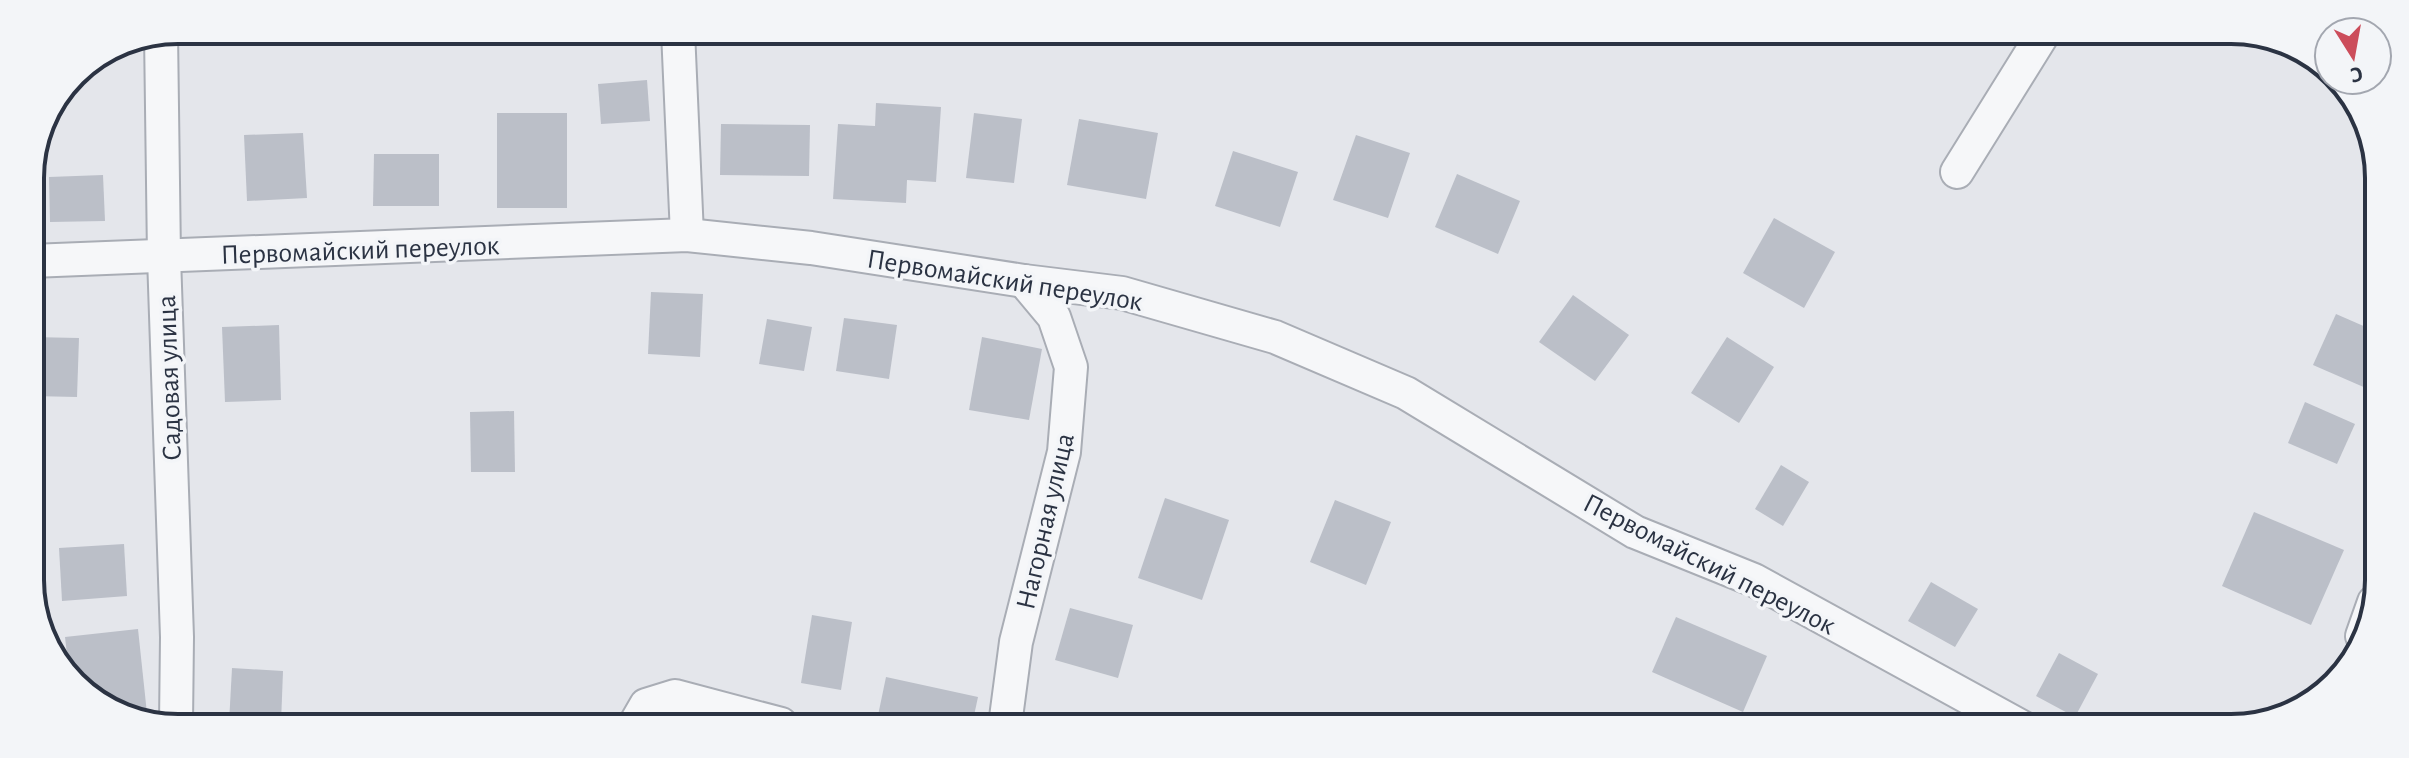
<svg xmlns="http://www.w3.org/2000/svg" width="2409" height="758" font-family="'Alegreya Sans',sans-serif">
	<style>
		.building { fill: #bbbfc8 }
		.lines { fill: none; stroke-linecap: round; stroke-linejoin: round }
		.street-casing { stroke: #a9adb5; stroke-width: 36 }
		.street { stroke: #f6f7f9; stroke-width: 32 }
		.labels { text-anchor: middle; stroke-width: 7; stroke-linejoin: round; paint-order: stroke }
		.street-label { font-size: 28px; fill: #2b3343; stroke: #f3f5f8 }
		.rim { fill: none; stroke: #2b3343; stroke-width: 4 }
	</style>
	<rect width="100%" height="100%" fill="#e4e6eb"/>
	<!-- building -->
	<g class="building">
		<rect x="233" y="30" width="74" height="8"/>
		<path d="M647,80L650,121L601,124L598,84Z"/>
		<path d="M876,103L941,107L936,182L907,180L906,203L833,199L838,124L875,126Z"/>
		<rect x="497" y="113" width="70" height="95"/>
		<path d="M974,113L1022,119L1014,183L966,178Z"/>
		<path d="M1079,119L1158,133L1146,199L1067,185Z"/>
		<path d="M721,124L810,125L809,176L720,175Z"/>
		<path d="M303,133L307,198L247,201L244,135Z"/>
		<path d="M1356,135L1410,153L1388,218L1333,200Z"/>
		<path d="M1233,151L1298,172L1280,227L1215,206Z"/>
		<path d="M374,154H439V206H373Z"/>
		<path d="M1457,174L1520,201L1498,254L1435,227Z"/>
		<path d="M103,175L105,221L50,222L49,177Z"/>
		<path d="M1774,218L1835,252L1804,308L1743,273Z"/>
		<path d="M651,292L703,294L700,357L648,354Z"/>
		<path d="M1573,295L1629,335L1595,381L1539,342Z"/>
		<path d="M2336,314L2375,331V392L2313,365Z"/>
		<path d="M844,318L897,325L889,379L836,371Z"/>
		<path d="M767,319L812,327L804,371L759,364Z"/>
		<path d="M279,325L281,400L225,402L222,327Z"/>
		<path d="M31,337L79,338L77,397L32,396Z"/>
		<path d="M982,337L1042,349L1029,420L969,410Z"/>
		<path d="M1727,337L1774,367L1739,423L1691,393Z"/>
		<path d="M2305,402L2355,424L2337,464L2288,443Z"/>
		<path d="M514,411L515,472H471L470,412Z"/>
		<path d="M1781,465L1809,482L1783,526L1755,509Z"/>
		<path d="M1165,498L1229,520L1202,600L1138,578Z"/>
		<path d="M1335,500L1391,522L1366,585L1310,562Z"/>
		<path d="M2254,512L2344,550L2311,625L2222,586Z"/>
		<path d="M124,544L127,596L62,601L59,548Z"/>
		<path d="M1931,582L1978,609L1955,647L1908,621Z"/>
		<path d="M1070,608L1133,625L1118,678L1055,660Z"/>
		<path d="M812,615L852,622L841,690L801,683Z"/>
		<path d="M1676,617L1767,656L1743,712L1652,672Z"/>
		<path d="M138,629L148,723H140L70,680L65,637Z"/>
		<path d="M2059,653L2098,674L2075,717L2036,696Z"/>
		<path d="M232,668L283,671L281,723H229Z"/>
		<path d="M886,677L978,697L972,725H876Z"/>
	</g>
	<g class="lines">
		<!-- street casing -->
		<g class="street-casing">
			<g id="street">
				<path d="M678,31L687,235"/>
				<path d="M161,33L164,257L177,637L176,723"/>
				<path d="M1957,172L2043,34"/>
				<path d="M31,261L687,235L811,248L1024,281L1122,293L1275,337L1406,393L1635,532L1754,580L2022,727"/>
				<path d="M2362,636L2374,602"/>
				<path d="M635,724L646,705L675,696L781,724"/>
				<path d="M1005,725L1016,642L1064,452L1071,367L1054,317L1024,281"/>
			</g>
		</g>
		<!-- street -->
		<use href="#street" class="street"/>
	</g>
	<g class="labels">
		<!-- street labels -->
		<g class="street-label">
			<text transform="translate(360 249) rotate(-2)" y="10">Первомайский переулок</text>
			<text transform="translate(1005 279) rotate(9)" y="10">Первомайский переулок</text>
			<text transform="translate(168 378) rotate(-92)" y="10">Садовая улица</text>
			<text transform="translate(1044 521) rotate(-77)" y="10">Нагорная улица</text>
			<text transform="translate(1710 563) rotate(27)" y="10">Первомайский переулок</text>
		</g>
	</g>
	<!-- crop -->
	<path d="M0 0H2409V758H0ZM178 44H2231A134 134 0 0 1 2365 178V580A134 134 0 0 1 2231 714H178A134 134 0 0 1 44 580V178A134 134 0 0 1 178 44Z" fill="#f3f5f8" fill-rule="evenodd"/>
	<path class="rim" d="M178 44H2231A134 134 0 0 1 2365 178V580A134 134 0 0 1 2231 714H178A134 134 0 0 1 44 580V178A134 134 0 0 1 178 44Z"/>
	<!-- north arrow -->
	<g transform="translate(2353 56) rotate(169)"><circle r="38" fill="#f3f5f8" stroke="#a3a7b0" stroke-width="2"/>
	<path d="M0-6L14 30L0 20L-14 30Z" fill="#cc4d5b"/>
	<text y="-12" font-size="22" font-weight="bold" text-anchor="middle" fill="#2b3343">С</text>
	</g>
</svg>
